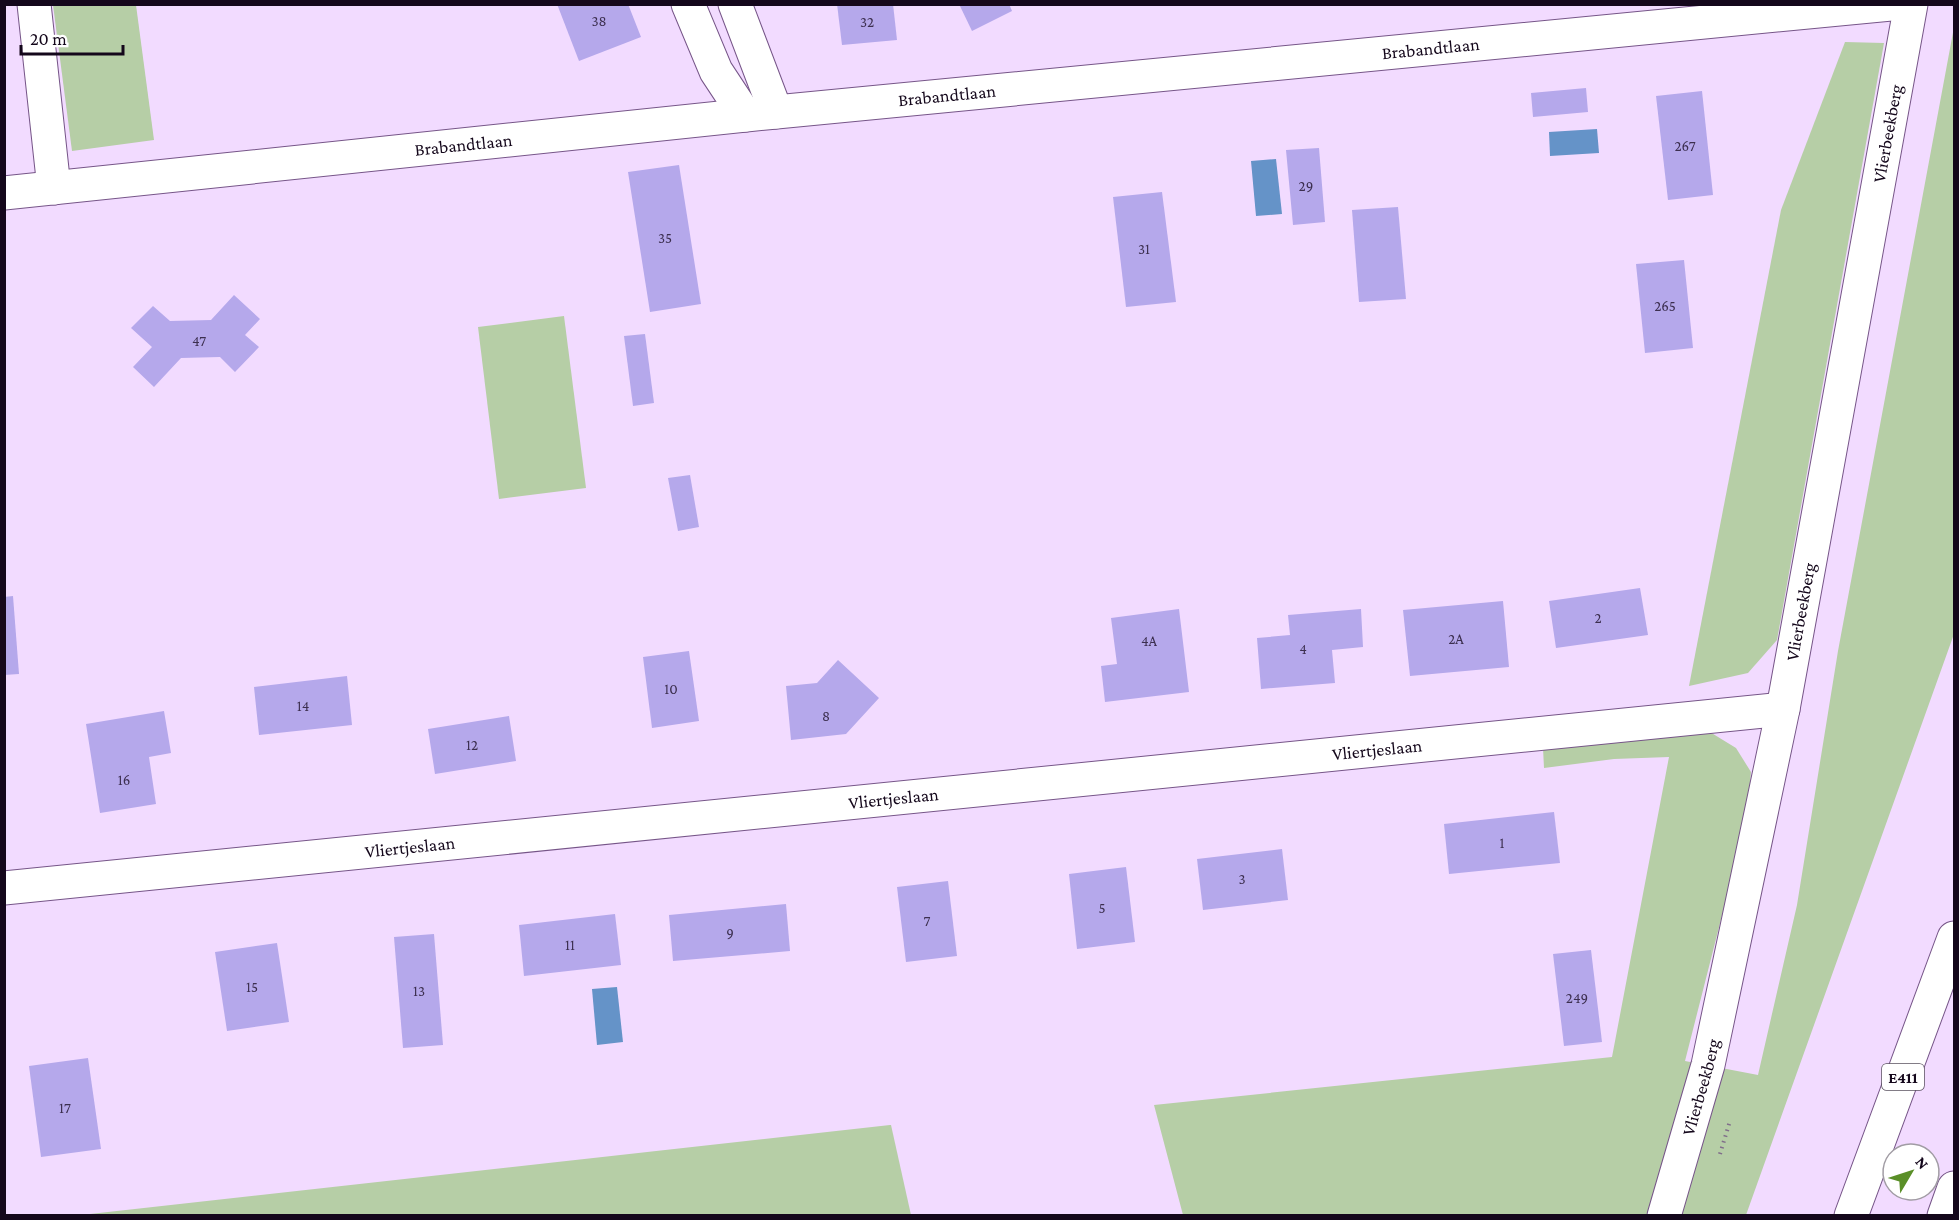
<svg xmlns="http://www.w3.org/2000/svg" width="1959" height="1220" font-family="'Crimson Pro',serif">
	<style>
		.green { fill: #b6cea6 }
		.water { fill: #6593c8 }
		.building { fill: #b5a8eb }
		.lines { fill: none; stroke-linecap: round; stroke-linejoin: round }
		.minor-casing { stroke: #765588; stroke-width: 35 }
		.highway-casing { stroke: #765588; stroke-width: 35 }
		.path { stroke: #806e8a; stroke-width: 4; stroke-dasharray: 1.5 4.5; stroke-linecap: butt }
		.minor { stroke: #fff; stroke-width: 33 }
		.highway { stroke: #fff; stroke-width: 33 }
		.labels { text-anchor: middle; stroke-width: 4.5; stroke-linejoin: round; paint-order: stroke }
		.number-label { font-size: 15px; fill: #3c2f4f }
		.shield { fill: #fff; stroke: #5a515f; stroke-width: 1.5 }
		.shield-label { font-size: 16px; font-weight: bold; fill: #14071b }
		.street-label { font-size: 18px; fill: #14071b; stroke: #fff }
	</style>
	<rect width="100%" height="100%" fill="#f2dbff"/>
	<!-- green -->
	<g class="green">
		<path d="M53,5H136L154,140L72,151Z"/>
		<path d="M1954,27V634L1746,1215H1183L1154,1105L1612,1057L1669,757L1614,759L1544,768L1543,748L1705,729L1736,748L1751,772L1747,817L1685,1061L1758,1075L1797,905L1838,651Z"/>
		<path d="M1845,42L1884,43L1777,640L1748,673L1689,686L1781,210Z"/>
		<path d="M564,316L586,488L499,499L478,327Z"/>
		<path d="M891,1125L911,1215H81L890,1125Z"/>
	</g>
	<!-- water -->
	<g class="water">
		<path d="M1597,129L1599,153L1550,156L1549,132Z"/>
		<path d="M1276,159L1282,214L1256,216L1251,161Z"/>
		<path d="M617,987L623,1042L597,1045L592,989Z"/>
	</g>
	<!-- building -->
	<g class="building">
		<path d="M557,4H628L641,37L579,61Z"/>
		<path d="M837,4H893L897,40L842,45Z"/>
		<path d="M959,4H1009L1012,11L972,31Z"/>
		<path d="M1586,88L1588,112L1533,117L1531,93Z"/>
		<path d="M1702,91L1713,195L1668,200L1656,96Z"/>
		<path d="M1319,148L1325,222L1293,225L1286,150Z"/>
		<path d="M679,165L701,304L650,312L628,172Z"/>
		<path d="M1162,192L1176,302L1126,307L1113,197Z"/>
		<path d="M1398,207L1406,299L1359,302L1352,210Z"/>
		<path d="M1684,260L1693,348L1645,353L1636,264Z"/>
		<path d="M234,295L260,319L245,335L259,347L235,372L220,357L181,358L154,387L133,367L152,347L131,328L153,306L170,321L211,320Z"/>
		<path d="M645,334L654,403L633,406L624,336Z"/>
		<path d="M690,475L699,527L678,531L668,478Z"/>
		<path d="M1640,588L1648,635L1556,648L1549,601Z"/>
		<path d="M13,596L19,674L4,675V597Z"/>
		<path d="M1503,601L1509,667L1410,676L1403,610Z"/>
		<path d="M1179,609L1189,692L1105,702L1101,666L1117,664L1111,618Z"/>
		<path d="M1361,609L1363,647L1332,650L1335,683L1261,689L1257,638L1290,635L1288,615Z"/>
		<path d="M689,651L699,721L652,728L643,657Z"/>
		<path d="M838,660L879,698L846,734L791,740L786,686L817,683Z"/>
		<path d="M347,676L352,725L259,735L254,687Z"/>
		<path d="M164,711L171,753L149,757L156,804L100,813L86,724Z"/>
		<path d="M509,716L516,761L435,774L428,729Z"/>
		<path d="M1554,812L1560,863L1449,874L1444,824Z"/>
		<path d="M1282,849L1288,900L1203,910L1197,859Z"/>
		<path d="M1126,867L1135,942L1077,949L1069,874Z"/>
		<path d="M948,881L957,956L906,962L897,887Z"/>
		<path d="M786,904L790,951L673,961L669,915Z"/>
		<path d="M615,914L621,965L524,976L519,925Z"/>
		<path d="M434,934L443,1045L403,1048L394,937Z"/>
		<path d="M277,943L289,1022L227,1031L215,952Z"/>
		<path d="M1591,950L1602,1042L1564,1046L1553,954Z"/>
		<path d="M88,1058L101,1149L41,1157L29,1066Z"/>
	</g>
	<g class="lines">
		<!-- minor casing -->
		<g class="minor-casing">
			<g id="minor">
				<path d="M34,4L54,188"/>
				<path d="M688,4L716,71L745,115"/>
				<path d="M735,4L776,112"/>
				<path id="s1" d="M4,193L776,112L1891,4"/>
				<path id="s2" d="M4,888L1783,709"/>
				<path id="s3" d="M1664,1216L1708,1065L1783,709L1911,4"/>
			</g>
		</g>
		<!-- highway casing -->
		<g class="highway-casing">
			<g id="highway">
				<path d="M1851,1216L1954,938"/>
				<path d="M1944,1216L1954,1188"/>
			</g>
		</g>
		<!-- path -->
		<path class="path" d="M1720,1154L1730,1121"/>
		<!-- minor -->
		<use href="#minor" class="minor"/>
		<!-- highway -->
		<use href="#highway" class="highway"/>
	</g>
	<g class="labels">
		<!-- number labels -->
		<g class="number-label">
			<text x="599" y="26">38</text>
			<text x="867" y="27">32</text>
			<text x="1685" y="151">267</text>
			<text x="1306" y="191">29</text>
			<text x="665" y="243">35</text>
			<text x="1144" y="254">31</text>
			<text x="1665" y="311">265</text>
			<text x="199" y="346">47</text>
			<text x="1598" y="623">2</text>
			<text x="1456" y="644">2A</text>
			<text x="1149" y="646">4A</text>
			<text x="1303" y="654">4</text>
			<text x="671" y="694">10</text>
			<text x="303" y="711">14</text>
			<text x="826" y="721">8</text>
			<text x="472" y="750">12</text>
			<text x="124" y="785">16</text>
			<text x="1502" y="848">1</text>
			<text x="1242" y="884">3</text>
			<text x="1102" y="913">5</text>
			<text x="927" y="926">7</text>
			<text x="730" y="938">9</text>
			<text x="570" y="950">11</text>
			<text x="252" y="992">15</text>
			<text x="419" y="996">13</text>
			<text x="1577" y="1003">249</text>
			<text x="65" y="1113">17</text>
		</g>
		<!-- shield labels -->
		<rect class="shield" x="1882" y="1064" width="42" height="26" rx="4.5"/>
		<g class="shield-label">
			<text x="1903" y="1083">E411</text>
		</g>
		<!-- street labels -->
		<g class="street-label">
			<text dy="6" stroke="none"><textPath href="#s1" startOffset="1434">Brabandtlaan</textPath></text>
			<text dy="6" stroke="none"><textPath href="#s1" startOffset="948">Brabandtlaan</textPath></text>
			<text dy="6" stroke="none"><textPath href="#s3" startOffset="1106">Vlierbeekberg</textPath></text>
			<text dy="6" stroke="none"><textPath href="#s1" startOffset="462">Brabandtlaan</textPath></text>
			<text dy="6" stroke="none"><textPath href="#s3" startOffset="620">Vlierbeekberg</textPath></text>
			<text dy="6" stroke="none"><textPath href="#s2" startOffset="1380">Vliertjeslaan</textPath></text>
			<text dy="6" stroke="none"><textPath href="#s2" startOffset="894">Vliertjeslaan</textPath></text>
			<text dy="6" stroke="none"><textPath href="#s2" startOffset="408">Vliertjeslaan</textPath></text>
			<text dy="6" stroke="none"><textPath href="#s3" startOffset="134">Vlierbeekberg</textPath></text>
		</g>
	</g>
	<!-- border -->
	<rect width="1959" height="1220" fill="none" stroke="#14071b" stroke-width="12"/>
	<!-- north arrow -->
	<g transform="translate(1911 1172) rotate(51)"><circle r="28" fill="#ffffff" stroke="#a19ca4" stroke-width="1.5"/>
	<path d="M0-4.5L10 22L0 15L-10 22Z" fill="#5a8f28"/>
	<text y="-9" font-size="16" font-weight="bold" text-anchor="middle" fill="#14071b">N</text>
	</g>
	<!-- scale -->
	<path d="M21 45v9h102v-9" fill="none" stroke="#14071b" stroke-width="3"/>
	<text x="30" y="45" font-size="18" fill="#14071b" stroke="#ffffff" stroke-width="4.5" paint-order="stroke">20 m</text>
</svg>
